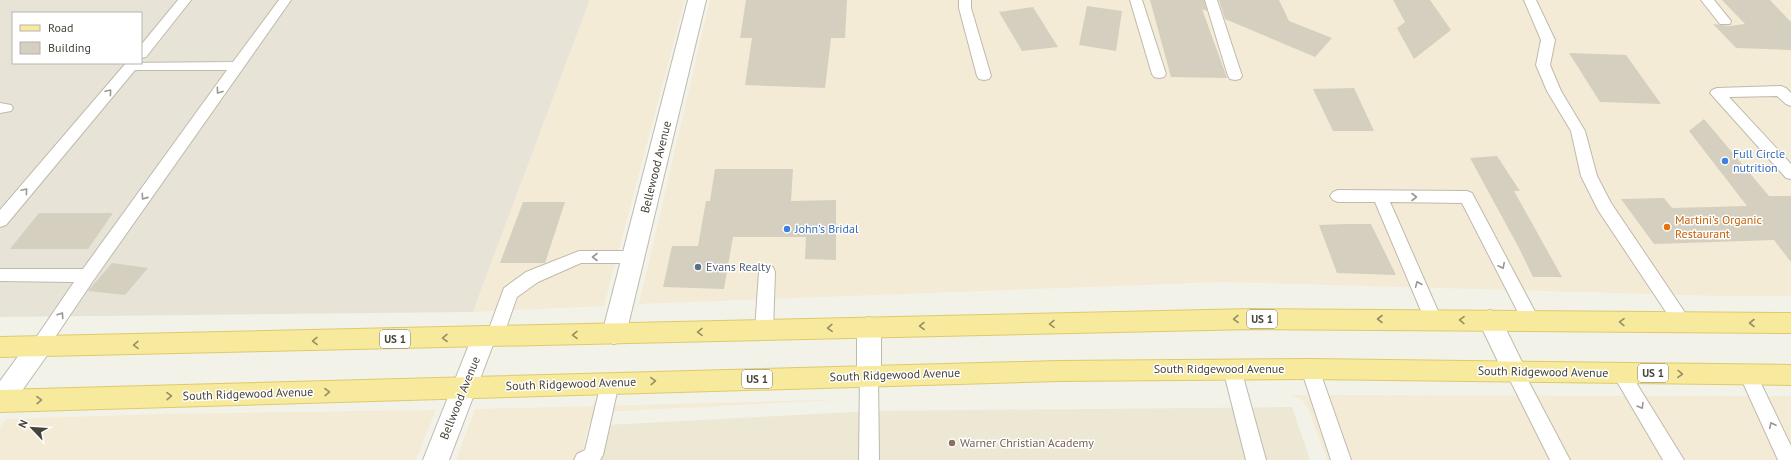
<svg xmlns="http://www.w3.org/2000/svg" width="1791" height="460" font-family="'PT Sans',sans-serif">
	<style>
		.residential { fill: #e7e4d7; fill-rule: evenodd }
		.commercial { fill: #f4ebd6 }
		.education { fill: #ece8d4 }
		.building { fill: #d4cfbf }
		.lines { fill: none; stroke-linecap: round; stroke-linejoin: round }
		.service-casing { stroke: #bebaac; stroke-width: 2 }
		.minor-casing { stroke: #bebaac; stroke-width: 2 }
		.primary-casing { stroke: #ddca6e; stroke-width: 2 }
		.service { fill: #fff; fill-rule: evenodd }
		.minor { fill: #fff; fill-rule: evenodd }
		.primary { fill: #f8ea9d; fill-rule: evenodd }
		.oneway { stroke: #9a9892 }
		.oneway2 { stroke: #978e65 }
		.shop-dot { fill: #3f7fe0; stroke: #fff; stroke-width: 1.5 }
		.food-dot { fill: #e8710a; stroke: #fff; stroke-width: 1.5 }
		.service-dot { fill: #5c6f8a; stroke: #fff; stroke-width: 1.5 }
		.education-dot { fill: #8d6e63; stroke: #fff; stroke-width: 1.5 }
		.labels { text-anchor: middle; stroke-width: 3; stroke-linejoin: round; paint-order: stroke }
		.shield { fill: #fff; stroke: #7e7b74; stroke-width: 1 }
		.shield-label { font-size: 11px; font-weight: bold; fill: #474338 }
		.shop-label { font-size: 12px; fill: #366cbe; stroke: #fff; text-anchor: start }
		.street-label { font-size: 12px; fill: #474338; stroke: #fff }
		.food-label { font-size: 12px; fill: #c56008; stroke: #fff; text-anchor: start }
		.service-label { font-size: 12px; fill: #4e5e75; stroke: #fff; text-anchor: start }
		.education-label { font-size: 12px; fill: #785e54; stroke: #fff; text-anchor: start }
	</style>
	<rect width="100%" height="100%" fill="#f3f2e9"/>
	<!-- residential -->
	<path class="residential" d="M0,0H590L473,312L0,317ZM13,13H141V63H13Z"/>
	<!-- commercial -->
	<g class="commercial">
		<path d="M590,0H685L604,306L473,312Z"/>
		<path d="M710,0H1791V296H1721L1222,282L639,304Z"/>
		<path d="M1292,395L1791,396V460H1327L1308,408L1302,400Z"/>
		<path d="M855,399L605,412L595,416L589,424L580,460H456L475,409Z"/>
		<path d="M436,410L416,460H0V427L6,419L158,414Z"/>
	</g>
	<!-- education -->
	<path class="education" d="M1292,407L1310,460H597L605,425L873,411Z"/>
	<!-- building -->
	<g class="building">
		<path d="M746,0H847L845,38H831L825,88L745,85L752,38H740Z"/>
		<path d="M1150,0H1204L1207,11L1202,9L1227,78L1171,77Z"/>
		<path d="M1219,0H1279L1289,21L1332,38L1315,57L1225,19Z"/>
		<path d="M1393,0H1430L1451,30L1414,59L1397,28L1405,22Z"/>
		<path d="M1722,0H1770L1791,22V50L1736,48L1713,24L1730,26L1745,24Z"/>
		<path d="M1087,6L1122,11L1116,51L1079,45Z"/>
		<path d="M1033,7L1058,47L1022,51L999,12Z"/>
		<path d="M1569,53L1626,55L1661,104L1600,102Z"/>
		<path d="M1354,88L1374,131H1333L1313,89Z"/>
		<path d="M1704,119L1769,196H1791V262L1774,240L1654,244L1621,199L1664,198L1672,208L1747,206L1689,131Z"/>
		<path d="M1497,156L1520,191H1514L1562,277H1533L1519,248L1470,158Z"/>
		<path d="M715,169H793L791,201L836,200V260L805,259L806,237H733L724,289L663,287L672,246H698L706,201H710Z"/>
		<path d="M523,202H565L545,263H500Z"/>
		<path d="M39,213H113L88,249H10Z"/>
		<path d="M1346,224H1371L1396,275L1337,273L1319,225Z"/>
		<path d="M112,263L148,268L125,295L88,291Z"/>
	</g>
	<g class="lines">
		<!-- service casing -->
		<g class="service-casing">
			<g id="service">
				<path d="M178,0H191L146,57L141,58V45Z"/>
				<path d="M279,0H291L93,281L45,352L39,354L33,352L30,347L33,342L74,282L0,281V269H83L227,70H135L6,225L0,227V210L126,63L233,62Z"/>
				<path d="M959,0H971V8L991,76L989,79L984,80L979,79L977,76L959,8Z"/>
				<path d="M1130,0H1142L1166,74L1164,77L1159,78L1154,77L1152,74Z"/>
				<path d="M1205,0H1217L1242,76L1240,79L1235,80L1230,79L1228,76Z"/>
				<path d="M1524,0H1536L1555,40L1550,65L1561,91L1585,131L1597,176L1611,203L1688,317L1691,322L1688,327L1682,329L1676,327L1598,210L1581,176L1571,131L1547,91L1536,65L1541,40Z"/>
				<path d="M1701,0H1714L1731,21L1730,24H1720Z"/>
				<path d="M1781,86L1786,88L1791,93V106L1786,104L1777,96L1729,97L1791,164V179L1786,178L1710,93L1712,90L1717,88Z"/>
				<path d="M0,103L11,105L13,108L11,111L0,113Z"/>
				<path d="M1338,190L1467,191L1472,193L1540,321L1537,326L1531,328L1525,326L1462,203L1390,202L1442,320L1439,325L1433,327L1427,325L1375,202H1338L1333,200L1330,196L1333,192Z"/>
				<path d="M579,251H634L640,253L642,257L640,261L634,263H581L538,282L517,297L501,342L495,344L489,342L486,337L504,288L526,272Z"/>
				<path d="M767,266L773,267L775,272L773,330L770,335L764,337L758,335L755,330L759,272L761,267Z"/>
				<path d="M1232,361L1238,364L1241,369L1266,460H1246L1223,369L1226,364Z"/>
				<path d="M1310,361L1316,364L1319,369L1351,460H1331L1301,369L1304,364Z"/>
				<path d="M1515,364L1521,367L1570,460H1550L1506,372L1509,367Z"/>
				<path d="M1621,365L1627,368L1684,460H1663L1612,373L1615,368Z"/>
				<path d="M1748,366L1754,369L1791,446V460H1778L1739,374L1742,369Z"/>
				<path d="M869,368L875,371L878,376L879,460H859L860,376L863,371Z"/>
				<path d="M610,375L616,378L619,383L603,455L600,460H574L577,454L585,450L601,383L604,378Z"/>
			</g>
		</g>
		<!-- minor casing -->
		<g class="minor-casing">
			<g id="minor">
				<path d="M688,0H706L626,334L623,341L614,344L605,341L602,334Z"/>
				<path d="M1490,310L1498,313L1527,372L1524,379L1515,382L1506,379L1503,372L1478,320L1482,313Z"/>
				<path d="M869,317L877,320L881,327V376L878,383L869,387L860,383L857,376V327L861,320Z"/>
				<path d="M484,327L493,330L496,337L449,460H423L472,337L475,330Z"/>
				<path d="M39,337L48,340L51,347L48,354L9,409L0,412V381L30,340Z"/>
			</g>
		</g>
		<!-- primary casing -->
		<g class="primary-casing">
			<g id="primary">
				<path d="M1253,309L1791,313V333L1253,329L0,357V337Z"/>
				<path d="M1310,359L1791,365V385L1310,379L1058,381L0,412V390L1058,361Z"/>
			</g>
		</g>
		<!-- service -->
		<use href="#service" class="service"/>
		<!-- minor -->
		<use href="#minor" class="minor"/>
		<!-- primary -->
		<use href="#primary" class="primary"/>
	</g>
	<!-- one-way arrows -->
	<defs><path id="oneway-chevron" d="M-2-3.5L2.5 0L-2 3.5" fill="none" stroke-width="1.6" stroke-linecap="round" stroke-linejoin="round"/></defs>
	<g class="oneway">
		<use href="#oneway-chevron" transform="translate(219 91) rotate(126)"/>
		<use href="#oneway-chevron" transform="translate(109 92) rotate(-50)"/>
		<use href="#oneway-chevron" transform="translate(25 191) rotate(-50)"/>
		<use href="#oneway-chevron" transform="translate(144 197) rotate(125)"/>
		<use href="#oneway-chevron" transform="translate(1414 197)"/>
		<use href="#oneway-chevron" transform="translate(595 257) rotate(-180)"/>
		<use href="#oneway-chevron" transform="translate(1502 266) rotate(63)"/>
		<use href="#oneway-chevron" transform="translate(1418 284) rotate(-113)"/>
		<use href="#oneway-chevron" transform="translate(61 315) rotate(-56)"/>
		<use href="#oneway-chevron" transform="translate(1641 406) rotate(59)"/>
		<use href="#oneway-chevron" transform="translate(1772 425) rotate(-115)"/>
	</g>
	<g class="oneway2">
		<use href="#oneway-chevron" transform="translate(1236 319) rotate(178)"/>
		<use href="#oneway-chevron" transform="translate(1380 319) rotate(-180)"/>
		<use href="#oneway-chevron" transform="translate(1462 320) rotate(-179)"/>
		<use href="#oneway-chevron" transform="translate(1622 322) rotate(-179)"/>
		<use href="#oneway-chevron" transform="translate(1752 323) rotate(-180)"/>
		<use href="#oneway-chevron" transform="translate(1052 324) rotate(179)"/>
		<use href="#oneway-chevron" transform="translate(922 326) rotate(179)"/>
		<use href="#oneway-chevron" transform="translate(830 328) rotate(178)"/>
		<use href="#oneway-chevron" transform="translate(700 332) rotate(179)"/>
		<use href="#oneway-chevron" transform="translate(575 335) rotate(179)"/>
		<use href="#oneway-chevron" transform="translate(445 338) rotate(179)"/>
		<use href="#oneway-chevron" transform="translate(315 341) rotate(179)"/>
		<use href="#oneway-chevron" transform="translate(136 345) rotate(179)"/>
		<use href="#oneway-chevron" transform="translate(1680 374) rotate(1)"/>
		<use href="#oneway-chevron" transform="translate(653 381) rotate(-2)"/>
		<use href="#oneway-chevron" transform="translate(327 392) rotate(-2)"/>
		<use href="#oneway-chevron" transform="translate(169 396) rotate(-2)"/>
		<use href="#oneway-chevron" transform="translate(39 400) rotate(-2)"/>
	</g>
	<!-- markers -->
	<g class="shop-dot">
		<circle cx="1725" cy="161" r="4"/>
		<circle cx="787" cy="229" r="4"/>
	</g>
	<circle class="food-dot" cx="1667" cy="227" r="4"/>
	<circle class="service-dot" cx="698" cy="267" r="4"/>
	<circle class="education-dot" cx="952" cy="443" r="4"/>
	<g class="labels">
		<!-- shield labels -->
		<g class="shield">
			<rect x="1247" y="310" width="30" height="18" rx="3"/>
			<rect x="380" y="330" width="30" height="18" rx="3"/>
			<rect x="1638" y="364" width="30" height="18" rx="3"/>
			<rect x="742" y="370" width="30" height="18" rx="3"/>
		</g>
		<g class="shield-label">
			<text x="1262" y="323">US 1</text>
			<text x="395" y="343">US 1</text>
			<text x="1653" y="377">US 1</text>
			<text x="757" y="383">US 1</text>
		</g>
		<!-- shop labels -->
		<g class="shop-label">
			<text x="1733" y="158">Full Circle<tspan x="1733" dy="14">nutrition</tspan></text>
			<text x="795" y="233">John's Bridal</text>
		</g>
		<!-- street labels -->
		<g class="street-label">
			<text transform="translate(656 167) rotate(-76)" y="4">Bellewood Avenue</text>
			<text x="1219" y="373">South Ridgewood Avenue</text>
			<text transform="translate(1543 372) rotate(1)" y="4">South Ridgewood Avenue</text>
			<text transform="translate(895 375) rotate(-2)" y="4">South Ridgewood Avenue</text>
			<text transform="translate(571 384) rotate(-2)" y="4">South Ridgewood Avenue</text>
			<text transform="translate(248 394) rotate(-2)" y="4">South Ridgewood Avenue</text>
			<text transform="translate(460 398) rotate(-68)" y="4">Bellwood Avenue</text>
		</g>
		<!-- food labels -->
		<g class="food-label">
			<text x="1675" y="224">Martini's Organic<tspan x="1675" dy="14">Restaurant</tspan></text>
		</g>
		<!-- service labels -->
		<g class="service-label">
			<text x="706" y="271">Evans Realty</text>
		</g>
		<!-- education labels -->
		<g class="education-label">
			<text x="960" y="447">Warner Christian Academy</text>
		</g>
	</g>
	<!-- legend -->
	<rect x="12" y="12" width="130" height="52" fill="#ffffff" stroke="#b5b4af"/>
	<rect x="20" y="25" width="20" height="6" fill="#f8ea9d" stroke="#b5b4af"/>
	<text x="48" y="32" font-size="12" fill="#474338">Road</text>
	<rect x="20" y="42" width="20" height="12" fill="#d4cfbf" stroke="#b5b4af"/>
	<text x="48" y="52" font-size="12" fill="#474338">Building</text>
	<!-- north arrow -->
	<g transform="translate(32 428) rotate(295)" stroke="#ffffff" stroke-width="3" paint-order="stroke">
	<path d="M0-3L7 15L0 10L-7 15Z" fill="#474338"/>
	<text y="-6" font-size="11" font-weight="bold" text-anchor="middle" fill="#474338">N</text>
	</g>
</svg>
